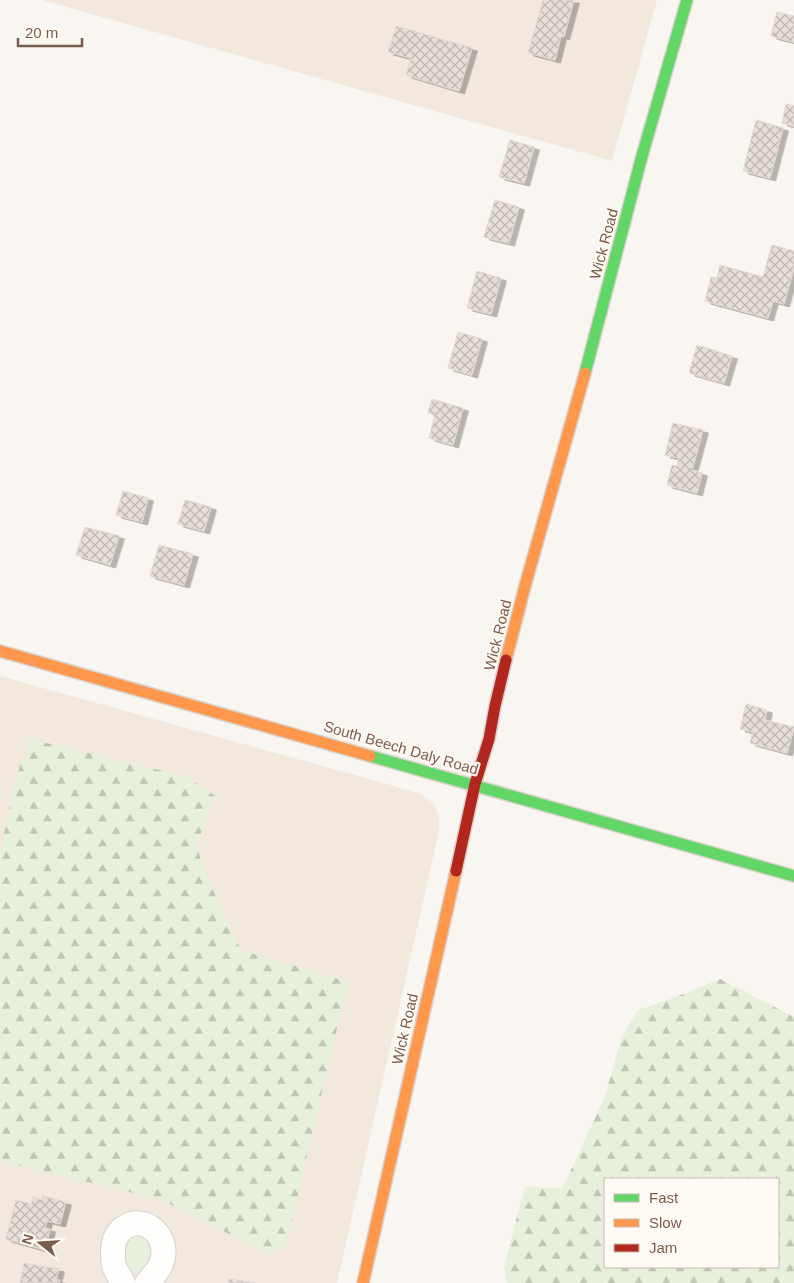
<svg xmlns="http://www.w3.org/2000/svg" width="794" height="1283" font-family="Arial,sans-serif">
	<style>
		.residential { fill: #f2e8de }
		.green { fill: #e7f0db }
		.forest { fill: url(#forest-firs); fill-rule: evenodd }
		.building { fill: url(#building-cross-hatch); stroke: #e2d8d2; filter: url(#shadow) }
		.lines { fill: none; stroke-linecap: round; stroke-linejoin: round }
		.street-casing { stroke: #d7d1cb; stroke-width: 26 }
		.fast-casing { stroke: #d9d2cb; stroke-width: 14 }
		.slow-casing { stroke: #d9d2cb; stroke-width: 14 }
		.jam-casing { stroke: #d9d2cb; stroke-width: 14 }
		.street { stroke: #fefefd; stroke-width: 24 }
		.fast { stroke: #63d668; stroke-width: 11 }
		.slow { stroke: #ff974d; stroke-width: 11 }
		.jam { stroke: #b3261e; stroke-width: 11 }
		.labels { text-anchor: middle; stroke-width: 4; stroke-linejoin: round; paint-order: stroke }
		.street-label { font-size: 15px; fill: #7a5c4d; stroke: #fffaf3 }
	</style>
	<defs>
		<pattern id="forest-firs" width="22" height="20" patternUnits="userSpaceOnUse" patternTransform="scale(1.25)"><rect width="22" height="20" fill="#e7f0db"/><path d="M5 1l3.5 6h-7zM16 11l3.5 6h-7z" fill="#c0c6b4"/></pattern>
		<pattern id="building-cross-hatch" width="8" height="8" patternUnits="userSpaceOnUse" patternTransform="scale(1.25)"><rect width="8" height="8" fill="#e6ded7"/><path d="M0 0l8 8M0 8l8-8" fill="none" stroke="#bfb7b1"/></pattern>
		<filter id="shadow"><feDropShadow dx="5.5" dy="3" stdDeviation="0" flood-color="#0004"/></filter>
	</defs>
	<rect width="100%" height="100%" fill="#f9f5f0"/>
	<!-- residential -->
	<g class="residential">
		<path d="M42,0H657L612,161Z"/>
		<path d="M0,676L387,784L423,795L435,805L439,816V831L337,1283H0Z"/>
	</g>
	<!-- green -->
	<path class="green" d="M134,1237C143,1237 149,1242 153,1249L151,1260L137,1273L132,1272C130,1267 124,1262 123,1257C121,1248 126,1240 134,1237Z"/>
	<!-- forest -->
	<g class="forest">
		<path d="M30,739L188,777L215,796L196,847L213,890L241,950L348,982L285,1249L267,1253L162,1200L0,1161V857L13,785Z"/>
		<path d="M720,979L794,1017V1283H507L504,1267L525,1186L562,1189L604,1099L622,1036L638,1010L676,997ZM778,1179V1267H605V1179Z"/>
	</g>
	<!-- building -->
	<g class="building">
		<path d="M543,0H574L564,37L561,36L555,60L528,53Z"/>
		<path d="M777,12L794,16V42L771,36Z"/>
		<path d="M396,26L472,48L459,91L406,75L411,58L388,52Z"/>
		<path d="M786,104L794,106V126L782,123Z"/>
		<path d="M756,120L783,128L770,178L743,171Z"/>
		<path d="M510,140L534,147L524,183L499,177Z"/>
		<path d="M495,200L519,207L509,243L484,237Z"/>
		<path d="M772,245L794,251V267L784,304L773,301L768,318L705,301L711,277L717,278L720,265L763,277Z"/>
		<path d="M477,271L501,278L491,314L467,308Z"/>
		<path d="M458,332L482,339L472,375L448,368Z"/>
		<path d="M697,345L732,356L724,383L689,373Z"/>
		<path d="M432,399L463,408L453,445L429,438L435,415L428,413Z"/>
		<path d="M673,423L703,430L692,470L702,473L697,493L667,485L672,465L677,466L679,458L665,455Z"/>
		<path d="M123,491L148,498L142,522L116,515Z"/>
		<path d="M185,500L211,507L204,531L178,524Z"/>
		<path d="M85,527L119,536L110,565L76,555Z"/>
		<path d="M159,545L193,554L184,585L150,576Z"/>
		<path d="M746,704L767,710L765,720L794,727L787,753L750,743L753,732L740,729Z"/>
		<path d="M43,1196L66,1202L60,1224L47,1221L45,1228L50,1229L45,1250L6,1239L16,1200L31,1204L33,1197L42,1200Z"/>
		<path d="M24,1263L59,1269L56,1280H60L59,1283H20Z"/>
		<path d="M229,1279L255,1283H228Z"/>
	</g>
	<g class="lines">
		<!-- street casing -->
		<g class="street-casing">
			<path id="street" d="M123,1283C121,1278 116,1272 114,1266C113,1262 113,1255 113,1251C113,1242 115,1236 121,1230C145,1210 172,1239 161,1264C158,1271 152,1277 147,1283"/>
		</g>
		<!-- fast casing -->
		<g class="fast-casing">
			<g id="fast">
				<path d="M585,373L642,156L687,0"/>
				<path d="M370,756L794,876"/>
			</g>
		</g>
		<!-- slow casing -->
		<g class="slow-casing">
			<g id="slow">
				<path d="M0,651L370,756"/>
				<path d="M506,660L525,586L585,373"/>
				<path d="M363,1283L456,871"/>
			</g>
		</g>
		<!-- jam casing -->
		<g class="jam-casing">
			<path id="jam" d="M456,871L475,784L489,739L495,706L506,660"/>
		</g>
		<!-- street -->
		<use href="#street" class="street"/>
		<!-- fast -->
		<use href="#fast" class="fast"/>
		<!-- slow -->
		<use href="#slow" class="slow"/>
		<!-- jam -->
		<use href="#jam" class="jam"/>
	</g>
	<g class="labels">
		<!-- street labels -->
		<g class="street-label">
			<text transform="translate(604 244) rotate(-75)" y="5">Wick Road</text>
			<text transform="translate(498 635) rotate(-76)" y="5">Wick Road</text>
			<text transform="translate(401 748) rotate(16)" y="5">South Beech Daly Road</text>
			<text transform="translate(405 1029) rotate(-77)" y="5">Wick Road</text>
		</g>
	</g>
	<!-- legend -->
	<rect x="604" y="1178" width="175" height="90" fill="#fffaf3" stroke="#cabbb1"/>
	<rect x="614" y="1194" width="25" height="8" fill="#63d668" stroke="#cabbb1"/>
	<text x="649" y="1203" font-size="15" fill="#7a5c4d">Fast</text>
	<rect x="614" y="1219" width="25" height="8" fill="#ff974d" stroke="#cabbb1"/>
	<text x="649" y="1228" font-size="15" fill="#7a5c4d">Slow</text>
	<rect x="614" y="1244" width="25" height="8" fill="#b3261e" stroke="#cabbb1"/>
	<text x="649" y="1253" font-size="15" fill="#7a5c4d">Jam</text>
	<!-- north arrow -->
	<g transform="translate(40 1243) rotate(287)" stroke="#fffaf3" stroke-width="4" paint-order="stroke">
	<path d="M0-4L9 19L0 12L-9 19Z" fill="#7a5c4d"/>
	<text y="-8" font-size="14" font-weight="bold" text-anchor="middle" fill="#7a5c4d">N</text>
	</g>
	<!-- scale -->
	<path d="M18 38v8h64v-8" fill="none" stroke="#7a5c4d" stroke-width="2.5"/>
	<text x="25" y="38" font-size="15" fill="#7a5c4d" stroke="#fffaf3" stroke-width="4" paint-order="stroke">20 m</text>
</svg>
